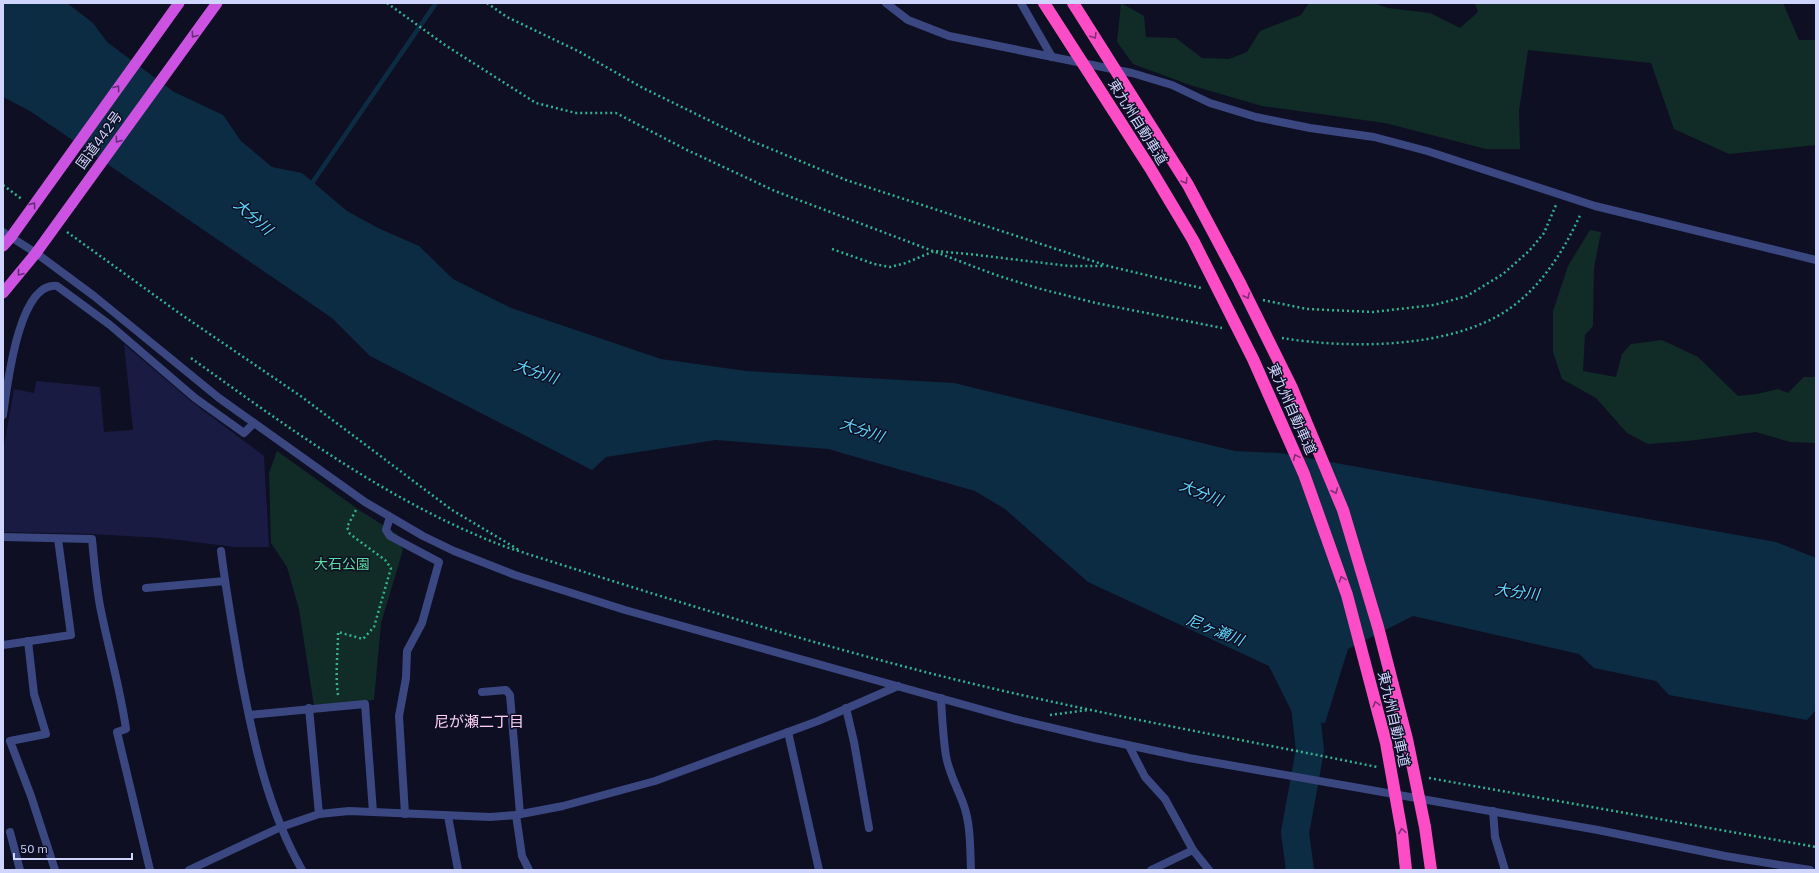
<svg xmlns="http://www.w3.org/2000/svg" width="1819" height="873" font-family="'IBM Plex Sans','Noto Sans JP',sans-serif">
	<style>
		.green { fill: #112c26 }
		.water { fill: #0c2c43 }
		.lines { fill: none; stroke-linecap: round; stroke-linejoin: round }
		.stream { stroke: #0c2c43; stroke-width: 4.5 }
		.river { stroke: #0c2c43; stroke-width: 28 }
		.building { fill: #1a1b43 }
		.path { stroke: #30b38e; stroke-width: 2.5; stroke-dasharray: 2 3; stroke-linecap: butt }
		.service { stroke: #3a4781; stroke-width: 8 }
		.minor { stroke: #3a4781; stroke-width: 8 }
		.tertiary { stroke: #3a4781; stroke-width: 8 }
		.trunk { stroke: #cc53e2; stroke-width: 11 }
		.trunk-bridge { stroke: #cc53e2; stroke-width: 11 }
		.motorway-bridge { stroke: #fc4dc7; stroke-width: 12 }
		.oneway { stroke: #632e79 }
		.oneway2 { stroke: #852e75 }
		.labels { text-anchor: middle; stroke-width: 3; stroke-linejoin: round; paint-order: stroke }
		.street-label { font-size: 14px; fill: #d0d5fe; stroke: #0e0f23 }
		.park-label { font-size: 14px; fill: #5ddda2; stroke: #0e0f23 }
		.water-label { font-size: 15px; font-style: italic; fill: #60d6fd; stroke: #0e0f23 }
		.neighbourhood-label { font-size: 15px; fill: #fed2f8; stroke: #0e0f23 }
	</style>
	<rect width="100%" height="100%" fill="#0e0f23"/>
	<!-- green -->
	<g class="green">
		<path d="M1121,3L1144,16L1146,37L1176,38L1202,58L1229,59L1247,52L1260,31L1301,15L1309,3H1373L1388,8L1430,13L1460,28L1478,12L1475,3H1783L1799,40H1816V145L1729,154L1674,129L1651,63L1528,50L1519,111L1520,149H1486L1385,123L1262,106L1190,85L1133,64L1117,42Z"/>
		<path d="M1590,230L1601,232L1594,268L1593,326L1585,335L1583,371L1616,377L1622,354L1631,344L1662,340L1698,357L1738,396L1757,394L1778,389L1788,393L1804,377H1816V443L1790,442L1756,432L1688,441L1648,444L1627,433L1596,398L1562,379L1553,352V311L1568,266Z"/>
		<path d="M277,451L359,510L397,534L403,550L381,623L374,700L314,706L299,609L287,567L271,543L269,473Z"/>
	</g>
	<!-- water -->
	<path class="water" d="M3,3H67L93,23L107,42L174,92L223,115L241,141L272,167L302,173L347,211L378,228L419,246L453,279L511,308L661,359L746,371L954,383L1235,451L1280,453L1776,542L1816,558V710L1807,720L1669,695L1656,681L1594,668L1579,654L1413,616L1348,649L1325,723L1295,718L1269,666L1088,582L1005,509L975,491L828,449L716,440L606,457L592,470L370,356L332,318L30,111L3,97Z"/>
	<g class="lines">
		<!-- stream -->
		<path class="stream" d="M310,186L436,3"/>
		<!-- river -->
		<path class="river" d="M1300,870L1295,833L1310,750L1304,697L1300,681"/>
	</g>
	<!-- building -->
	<path class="building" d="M124,344L192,402L264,456L269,547H235L162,538L92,534L3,532V451L14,389L34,393L36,381L100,387L104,432L133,430Z"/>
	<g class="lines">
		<!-- path -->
		<g class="path">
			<path d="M387,3L445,45L536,103L576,113H616L687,150L775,191L996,275L1037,288L1096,303L1222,328"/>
			<path d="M487,3L507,17L578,51L643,88L747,139L846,180L1108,266L1201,288"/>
			<path d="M3,185L23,200"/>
			<path d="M67,232L179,313L302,397L452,510L519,550"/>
			<path d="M832,249L874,264L890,267L906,263L934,251L969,254L1069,266H1105"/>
			<path d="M1263,300L1307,309L1373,312L1434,305L1467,296L1503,274L1529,251L1544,233L1556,205"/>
			<path d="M1282,338C1349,349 1451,349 1509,309C1542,286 1565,249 1581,213"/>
			<path d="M191,358C290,429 392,504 506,547C634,588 762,629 891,663C1051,706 1215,734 1377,767"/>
			<path d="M338,695C335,674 338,653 338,632L363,639L374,627L391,568L385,560L350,534L347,527L356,510"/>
			<path d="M1050,715L1088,710"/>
			<path d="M1429,778L1816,847"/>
		</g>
		<!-- service -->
		<g class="service">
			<path d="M390,517L386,530L390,536L439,562L422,623L407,651L406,678L399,716L405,814"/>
			<path d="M941,698C942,717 943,737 946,756C949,773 957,787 963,803C971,824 970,848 971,870"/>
			<path d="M309,708L319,814"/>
			<path d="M846,708L854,742L869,828"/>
			<path d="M249,715L365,704L373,812"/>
			<path d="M448,816L458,870"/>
			<path d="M10,832L20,870"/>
		</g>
		<!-- minor -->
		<g class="minor">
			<path d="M1021,3L1052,57"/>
			<path d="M3,415C7,389 18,281 57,286L110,325L195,398L244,433L254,423"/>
			<path d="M3,537L92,539C94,561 96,584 100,606C108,647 120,687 126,729L117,732L150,870"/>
			<path d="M221,551C226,591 233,631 240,671C253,740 267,808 302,870"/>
			<path d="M146,588L225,581"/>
			<path d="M28,641L34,694L46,734L10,741L31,796L55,870"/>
			<path d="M3,645L71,635L58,539"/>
			<path d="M482,692L506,690L510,695L520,814"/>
			<path d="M788,732L819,870"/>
			<path d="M1129,746L1145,777L1165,799L1193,850"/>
			<path d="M1493,811L1495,837L1505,870"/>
			<path d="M516,815L522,856L529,870"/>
			<path d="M189,870L281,827L319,814L349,811L490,817L516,815L563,806L655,781L818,721L898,686"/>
			<path d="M1151,870L1193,850L1209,870"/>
		</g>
		<!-- tertiary -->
		<g class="tertiary">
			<path d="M886,3L908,20L949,36L1132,73L1172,85L1210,103L1256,117L1310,128L1374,137L1427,151L1595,206L1816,260"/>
			<path d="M3,232L36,253L94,296L219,398L365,502L423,536L454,551L515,575L625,610L1015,719L1095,738L1189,758L1598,830L1725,856L1810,870"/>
		</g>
		<!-- trunk -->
		<g class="trunk">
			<path d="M3,246L11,237"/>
			<path d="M3,293L36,253"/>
		</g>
		<!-- trunk-bridge -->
		<g class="trunk-bridge">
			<path d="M11,237L179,3"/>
			<path d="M36,253L217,3"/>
		</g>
		<!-- motorway-bridge -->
		<g class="motorway-bridge">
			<path d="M1044,3L1150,168L1193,240L1253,359L1304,474L1347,595L1386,743L1402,833L1406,870"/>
			<path d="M1073,3L1188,185L1239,281L1292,388L1343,510L1378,627L1407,739L1425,827L1431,870"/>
		</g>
	</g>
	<!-- one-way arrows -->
	<defs><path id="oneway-chevron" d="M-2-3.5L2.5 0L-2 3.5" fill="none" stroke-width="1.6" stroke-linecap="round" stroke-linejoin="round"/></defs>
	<g class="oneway">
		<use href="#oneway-chevron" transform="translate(194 35) rotate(126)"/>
		<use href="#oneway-chevron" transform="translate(117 88) rotate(-54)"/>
		<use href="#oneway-chevron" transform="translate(118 140) rotate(126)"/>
		<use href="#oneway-chevron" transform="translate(33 205) rotate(-54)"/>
		<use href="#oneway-chevron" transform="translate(20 273) rotate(129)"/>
	</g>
	<g class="oneway2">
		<use href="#oneway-chevron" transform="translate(1094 36) rotate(58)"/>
		<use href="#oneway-chevron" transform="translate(1185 181) rotate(59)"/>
		<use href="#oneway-chevron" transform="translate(1247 296) rotate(64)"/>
		<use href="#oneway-chevron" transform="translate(1296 457) rotate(-114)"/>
		<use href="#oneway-chevron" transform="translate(1335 491) rotate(67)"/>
		<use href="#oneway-chevron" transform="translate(1342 579) rotate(-110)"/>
		<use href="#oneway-chevron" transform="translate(1376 704) rotate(-105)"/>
		<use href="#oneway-chevron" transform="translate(1402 831) rotate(-99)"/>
	</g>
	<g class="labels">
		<!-- street labels -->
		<g class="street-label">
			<text transform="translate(1138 122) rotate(58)" y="5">東九州自動車道</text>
			<text transform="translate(99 140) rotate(-54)" y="5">国道442号</text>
			<text transform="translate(1292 409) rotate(66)" y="5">東九州自動車道</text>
			<text transform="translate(1394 719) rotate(77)" y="5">東九州自動車道</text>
		</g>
		<!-- park labels -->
		<g class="park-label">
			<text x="342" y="569">大石公園</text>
		</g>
		<!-- water labels -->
		<g class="water-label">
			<text transform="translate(253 217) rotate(41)" y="5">大分川</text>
			<text transform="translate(536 372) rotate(19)" y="5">大分川</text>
			<text transform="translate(862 430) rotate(19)" y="5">大分川</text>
			<text transform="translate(1201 493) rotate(22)" y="5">大分川</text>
			<text transform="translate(1517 592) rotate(7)" y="5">大分川</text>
			<text transform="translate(1215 630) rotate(22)" y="5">尼ヶ瀬川</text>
		</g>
		<!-- neighbourhood labels -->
		<g class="neighbourhood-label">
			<text x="479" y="727">尼が瀬二丁目</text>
		</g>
	</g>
	<!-- border -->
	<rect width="1819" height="873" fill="none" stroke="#d0d5fe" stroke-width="8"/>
	<!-- scale -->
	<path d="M14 853v6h118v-6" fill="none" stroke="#d0d5fe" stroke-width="2"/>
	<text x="20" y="853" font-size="12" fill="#d0d5fe" stroke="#0e0f23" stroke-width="3" paint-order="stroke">50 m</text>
</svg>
